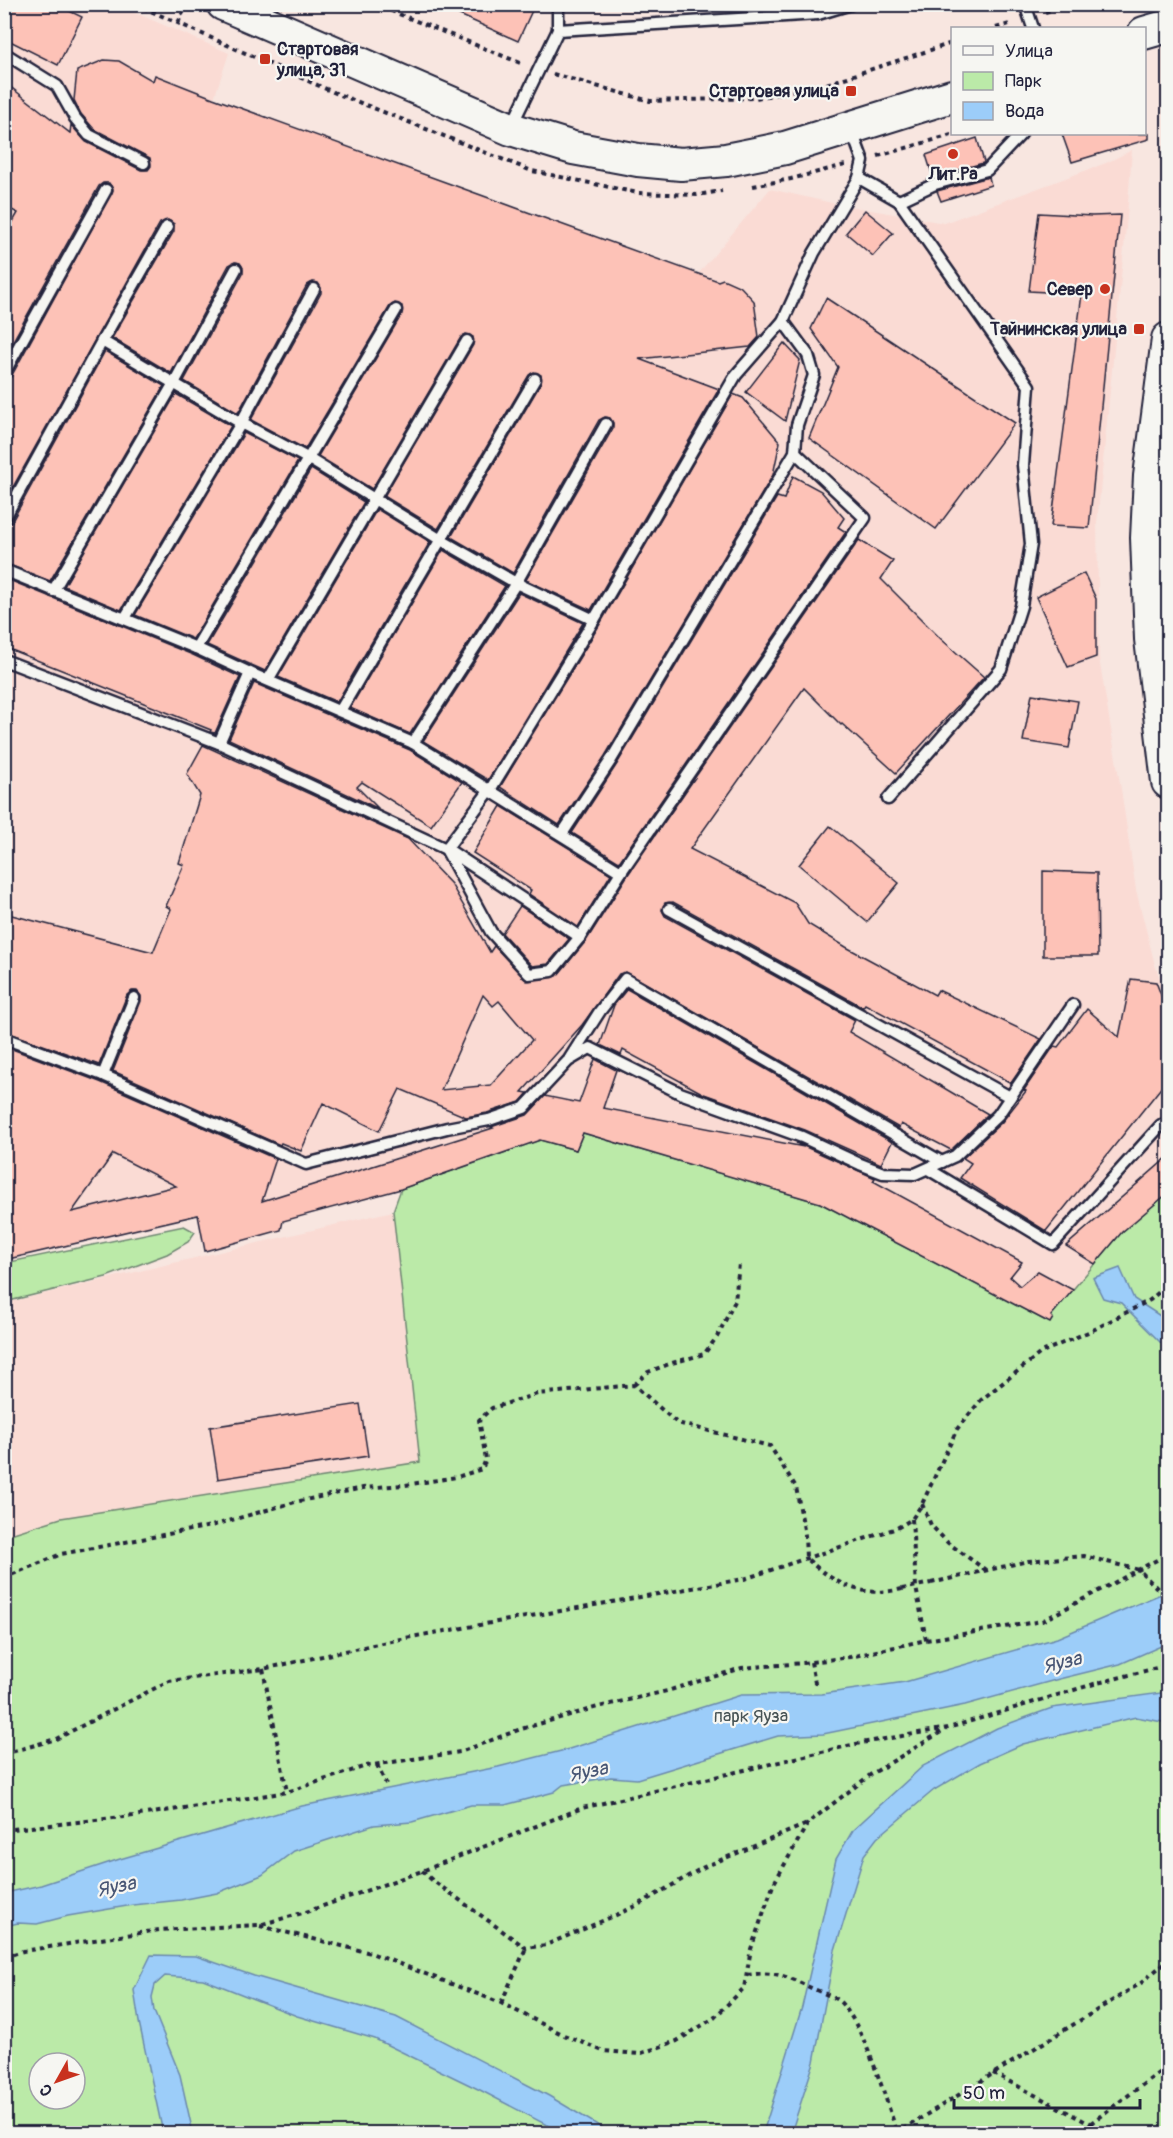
<svg xmlns="http://www.w3.org/2000/svg" width="1173" height="2138" font-family="Pangolin,sans-serif">
	<style>
		.built { fill: #fadbd4 }
		.green { fill: #bbeaa8; stroke: #6e8672; stroke-width: 1.5; fill-rule: evenodd }
		.water { fill: #9ccdf9; stroke: #6b89ad; stroke-width: 1.5 }
		.building { fill: #fdc2b7; stroke: #22223b; stroke-width: 1.5; fill-rule: evenodd }
		.lines { fill: none; stroke-linecap: round; stroke-linejoin: round }
		.lane-casing { stroke: #22223b; stroke-width: 15 }
		.secondary-casing { stroke: #22223b; stroke-width: 36 }
		.path { stroke: #22223b; stroke-width: 4; stroke-dasharray: 4.5 4.5; stroke-linecap: butt }
		.lane { stroke: #f6f6f2; stroke-width: 10 }
		.secondary { stroke: #f6f6f2; stroke-width: 32 }
		.path-bridge { stroke: #22223b; stroke-width: 4; stroke-dasharray: 4.5 4.5; stroke-linecap: butt }
		.poi-dot { fill: #c8321e; stroke: #f6f6f2; stroke-width: 2 }
		.labels { text-anchor: middle; stroke-width: 4.5; stroke-linejoin: round; paint-order: stroke }
		.poi-label { font-size: 18px; font-weight: bold; fill: #22223b; stroke: #f6f6f2; text-anchor: end }
		.park-label { font-size: 18px; fill: #485456; stroke: #f6f6f2 }
		.water-label { font-size: 20px; font-style: italic; fill: #475574; stroke: #f6f6f2 }
	</style>
	<rect width="100%" height="100%" fill="#f8e6e0"/>
	<filter id="ink" filterUnits="userSpaceOnUse"><feTurbulence type="fractalNoise" baseFrequency=".0167" numOctaves="2"/><feDisplacementMap in="SourceGraphic" scale="12" xChannelSelector="R" yChannelSelector="G"/><feConvolveMatrix kernelMatrix="1 2 1 2 8 2 1 2 1" color-interpolation-filters="sRGB"/></filter>
	<g filter="url(#ink)">
		<!-- built -->
		<g class="built">
			<path d="M5,5H117L229,53L214,98L698,274L770,189L832,203L944,223L1106,163L1132,150L1127,217L1097,523L1099,658L1121,789L1136,890L1155,965L1168,1000V1193L1122,1232L1047,1321L583,1134L576,1150L540,1140L401,1189L283,1221L281,1230L205,1251L198,1213L5,1260Z"/>
			<path d="M393,1211L421,1462L62,1518L5,1536V1303Z"/>
		</g>
		<!-- green -->
		<g class="green">
			<path d="M583,1133L820,1203L1046,1321L1122,1232L1168,1193V2133H5L4,1536L61,1518L420,1462L393,1211L401,1189L540,1140L576,1150ZM39,2063H75V2099H39Z"/>
			<path d="M184,1226L195,1232L188,1242L167,1254L106,1277L5,1302V1263Z"/>
		</g>
		<!-- water -->
		<g class="water">
			<path d="M1120,1268L1134,1299L1168,1321V1350L1121,1303L1103,1298L1093,1278Z"/>
			<path d="M1168,1591V1643L1120,1664L1059,1679L965,1705L823,1734L778,1736L637,1779L611,1777L563,1785L554,1792L505,1805H471L412,1822L374,1825L294,1851L262,1875L217,1893L181,1900L133,1905L68,1916L37,1924L18,1923L5,1926V1893L41,1885L120,1859L302,1806L498,1767L569,1749L741,1695L822,1694L905,1682L1057,1638Z"/>
			<path d="M1168,1692V1723L1136,1717L1023,1744L980,1763L934,1790L877,1838L864,1855L835,1950L814,2062L791,2133H763L802,2007L836,1859L853,1830L923,1766L997,1728L1052,1708Z"/>
			<path d="M151,1955L196,1956L254,1976L396,2017L549,2096L611,2133H562L480,2090L375,2039L297,2016L203,1979L165,1976L155,1985L152,1997L154,2011L180,2075L193,2133H163L139,2022L134,1990Z"/>
		</g>
		<!-- building -->
		<g class="building">
			<path d="M4,4H55L82,17L58,65L4,38Z"/>
			<path d="M435,4H535L518,41Z"/>
			<path d="M104,60L119,61L153,81L155,75L213,98L718,281L723,279L741,287L754,301L759,337L750,347L639,359L719,389L591,610L526,580L613,428V423L610,418L605,417L599,420L513,573L451,537L541,383V375L534,372L529,375L438,529L384,496L473,345V337L466,334L461,337L372,489L318,456L402,314V306L395,303L390,306L305,449L251,420L321,293V288L318,283L313,282L307,285L238,413L184,381L243,273V268L240,263L235,262L229,265L171,373L112,338L174,231V224L168,220L160,223L4,503V380L11,377L113,190L109,183H103L99,186L4,357V237L18,213L4,206V82L70,133L71,125L86,142L141,170H148L151,166L150,158L94,129L81,114L74,100L77,71Z"/>
			<path d="M1062,134H1149V139L1072,162Z"/>
			<path d="M977,138L984,162L983,163L933,177L926,155Z"/>
			<path d="M989,177L991,185L941,201L937,191Z"/>
			<path d="M865,210L893,233L873,256L846,233Z"/>
			<path d="M1039,213L1092,216L1120,215L1089,528L1051,526L1082,294L1029,291Z"/>
			<path d="M826,298L1015,423L936,529L809,438L838,367L811,329Z"/>
			<path d="M784,343L800,360L785,421L746,392Z"/>
			<path d="M105,351L164,386L50,581L4,563V526L11,523Z"/>
			<path d="M176,394L231,426L121,610L64,586Z"/>
			<path d="M733,394L743,398L780,442L773,475L605,756L559,825L500,787L600,624Z"/>
			<path d="M244,433L298,461L193,639L135,615Z"/>
			<path d="M311,469L364,502L265,671L207,645Z"/>
			<path d="M793,476L821,491L844,518L838,527L846,532L619,862L572,833L617,764L777,497L784,499Z"/>
			<path d="M377,509L430,542L337,702L278,677Z"/>
			<path d="M859,540L893,561L881,579L941,639L984,677L896,773L842,724L841,725L804,688L690,849L795,903L808,924L846,947L935,995L938,990L1041,1039L1011,1083L865,1004L863,1007L673,902L665,903L662,910L665,916L855,1020L849,1032L988,1114L951,1150L901,1124L899,1128L626,972L619,974L582,1025L522,1092L528,1093L520,1102L487,1113L466,1117L400,1089L379,1131L323,1103L301,1151L281,1143L280,1145L113,1071L141,1001V996L137,991H132L127,995L99,1065L4,1031V913L153,952L171,909L166,906L184,865L179,863L200,795L187,774L203,745L408,839L451,884L490,952L494,946L527,981L557,976L586,941L627,876ZM483,995L493,1006L499,1001L532,1040L491,1085L441,1090Z"/>
			<path d="M443,550L505,586L410,734L350,708Z"/>
			<path d="M1084,573L1096,599V657L1068,667L1036,597Z"/>
			<path d="M4,578L193,655L240,677L215,733L210,732L211,730L4,647Z"/>
			<path d="M519,593L583,623L488,780L423,741Z"/>
			<path d="M254,683L410,750L462,782L431,826L362,782L357,787L379,809L229,739Z"/>
			<path d="M1032,694L1078,701L1069,748L1023,741Z"/>
			<path d="M501,806L611,874L578,927L529,894L531,890L473,853Z"/>
			<path d="M830,826L899,883L867,922L799,865Z"/>
			<path d="M1043,871L1097,873L1098,956H1043Z"/>
			<path d="M520,906L569,939L548,964L532,966L502,933Z"/>
			<path d="M1131,979L1156,982L1168,1013V1079L1046,1231L960,1178L971,1163L963,1158L1002,1122L1026,1091L1024,1090L1054,1046L1058,1047L1087,1009L1119,1037Z"/>
			<path d="M627,989L892,1142L881,1164L805,1130L704,1094L623,1050L621,1055L600,1045L614,1005Z"/>
			<path d="M4,1046L100,1082L276,1159L262,1201L493,1128L491,1127L527,1115L545,1096L579,1103L595,1059L616,1070L603,1108L804,1147L796,1143L799,1144L875,1178L873,1181L1022,1262L1010,1277L1020,1286L1038,1271L1073,1290L1051,1316L1053,1318L1050,1323L820,1203L583,1133L576,1150L540,1140L401,1189L283,1221L281,1230L205,1251L198,1215L4,1260ZM113,1154L176,1186L72,1212Z"/>
			<path d="M1168,1157V1193L1122,1232L1095,1264L1066,1246Z"/>
			<path d="M360,1404L368,1456L218,1479L210,1427Z"/>
		</g>
		<g class="lines">
			<!-- lane casing -->
			<g class="lane-casing">
				<g id="lane">
					<path d="M558,4V30"/>
					<path d="M1025,4L1033,28"/>
					<path d="M818,14L851,4"/>
					<path d="M4,53L57,86L75,118L89,135L144,163"/>
					<path d="M511,127L558,30L818,14L817,4"/>
					<path d="M859,178L899,201L1029,386L1023,465L1031,544L1021,606L1001,669L888,799"/>
					<path d="M899,201L935,184L987,170L1021,134"/>
					<path d="M102,341L241,423L309,459L441,540L516,583L594,620"/>
					<path d="M4,373L106,190"/>
					<path d="M4,519L102,341L167,227"/>
					<path d="M4,570L196,648"/>
					<path d="M53,591L174,383L236,269"/>
					<path d="M125,618L241,423L314,289"/>
					<path d="M4,660L219,743L446,849L490,790L594,620L736,375L783,321L814,253L859,178L863,161L851,129"/>
					<path d="M250,673L196,648L396,310"/>
					<path d="M268,680L467,341"/>
					<path d="M340,711L535,379"/>
					<path d="M219,743L250,673L413,743L621,872L865,518L795,452"/>
					<path d="M413,743L516,583L606,424"/>
					<path d="M562,834L611,760L795,452L797,425L814,375L808,355L783,321"/>
					<path d="M446,849L491,932L529,974L552,971L580,937L621,872"/>
					<path d="M447,849L580,937"/>
					<path d="M669,909L1010,1097"/>
					<path d="M4,1038L103,1075L306,1164L447,1128L489,1120L524,1108L568,1061L590,1048L680,1093L802,1137L860,1164L883,1173L915,1174L955,1156L998,1115L1073,1005"/>
					<path d="M570,1058L600,1011L625,979L942,1162"/>
					<path d="M103,1075L134,998"/>
					<path d="M928,1169L1053,1244L1161,1125"/>
				</g>
			</g>
			<!-- secondary casing -->
			<g class="secondary-casing">
				<g id="secondary">
					<path d="M223,4L511,129L573,148L638,160L681,164L726,160L785,148L952,96"/>
					<path d="M1144,33L1168,26"/>
					<path d="M1168,339L1150,476L1147,538L1151,639L1168,782"/>
				</g>
			</g>
			<!-- path -->
			<g class="path">
				<path d="M135,4L333,92L532,171L638,193L697,195L722,191"/>
				<path d="M374,4L523,64"/>
				<path d="M1045,12L1070,4"/>
				<path d="M178,23L187,4"/>
				<path d="M996,28L1013,23"/>
				<path d="M553,74L650,101L756,98L820,86L952,43"/>
				<path d="M878,156L955,134"/>
				<path d="M753,186L791,179L845,165"/>
				<path d="M634,1385L648,1372L672,1363L704,1354L717,1337L735,1301L739,1264"/>
				<path d="M922,1504L931,1525L948,1543L987,1571"/>
				<path d="M912,1519L916,1587L926,1640"/>
				<path d="M4,1578L61,1554L211,1526L295,1502L363,1488L405,1485L457,1477L482,1469L486,1459L479,1420L492,1408L537,1394L634,1385L677,1423L770,1446L796,1487L805,1535L806,1558C836,1585 861,1598 902,1589"/>
				<path d="M931,1583L1028,1561L1084,1556L1139,1570L1168,1599"/>
				<path d="M811,1662L816,1688"/>
				<path d="M263,1669L287,1792"/>
				<path d="M4,1754L56,1739L169,1681L263,1669L405,1638L744,1579L897,1528L912,1519L922,1504L957,1429L981,1400L1042,1352L1095,1329L1150,1300L1168,1284"/>
				<path d="M377,1765L386,1784"/>
				<path d="M4,1830L133,1816L287,1792L366,1766L460,1752L521,1729L598,1707L667,1691L742,1668L803,1663L850,1657L926,1640L1042,1621L1168,1554"/>
				<path d="M422,1871L432,1880L526,1948L546,1945L607,1919L636,1906L704,1867L807,1824"/>
				<path d="M260,1926L371,1953L501,2003L564,2035L603,2051L639,2054L677,2041L714,2018L744,1988L751,1949L773,1885L808,1823L870,1775L946,1729"/>
				<path d="M4,1957L23,1951L159,1930L259,1925L306,1912L422,1871L582,1808L856,1744L948,1728L1094,1684L1168,1665"/>
				<path d="M747,1975C774,1971 785,1975 809,1987C819,1992 835,1996 842,2004C866,2031 885,2097 897,2132"/>
				<path d="M501,2003L526,1948"/>
				<path d="M993,2073L1109,2134"/>
				<path d="M895,2134L1141,1983L1168,1960"/>
				<path d="M1076,2134L1168,2066"/>
			</g>
			<!-- lane -->
			<use href="#lane" class="lane"/>
			<!-- secondary -->
			<use href="#secondary" class="secondary"/>
			<!-- path-bridge -->
			<path class="path-bridge" d="M902,1589L931,1583"/>
		</g>
	</g>
	<!-- markers -->
	<g class="poi-dot">
		<rect x="259" y="53" width="12" height="12" rx="3"/>
		<rect x="845" y="85" width="12" height="12" rx="3"/>
		<circle cx="953" cy="154" r="6"/>
		<circle cx="1105" cy="289" r="6"/>
		<rect x="1133" y="323" width="12" height="12" rx="3"/>
	</g>
	<g class="labels">
		<!-- poi labels -->
		<g class="poi-label">
			<text x="277" y="55" text-anchor="start">Стартовая<tspan x="277" dy="21">улица, 31</tspan></text>
			<text x="839" y="97">Стартовая улица</text>
			<text x="953" y="180" text-anchor="middle">Лит.Ра</text>
			<text x="1093" y="295">Север</text>
			<text x="1127" y="335">Тайнинская улица</text>
		</g>
		<!-- park labels -->
		<g class="park-label">
			<text x="751" y="1722">парк Яуза</text>
		</g>
		<!-- water labels -->
		<g class="water-label">
			<text transform="translate(1062 1662) rotate(-14)" y="7">Яуза</text>
			<text transform="translate(588 1771) rotate(-12)" y="7">Яуза</text>
			<text transform="translate(116 1886) rotate(-12)" y="7">Яуза</text>
		</g>
	</g>
	<!-- margin -->
	<rect width="1173" height="2138" fill="none" stroke="#f6f6f2" stroke-width="24"/>
	<rect x="12" y="12" width="1149" height="2114" fill="none" stroke="#22223b" stroke-width="2" filter="url(#ink)"/>
	<!-- legend -->
	<rect x="951" y="27" width="195" height="108" fill="#f6f6f2" stroke="#a1a1a9" stroke-width="1.5"/>
	<rect x="963" y="46" width="30" height="9" fill="#f6f6f2" stroke="#a1a1a9" stroke-width="1.5"/>
	<text x="1005" y="57" font-size="18" fill="#22223b">Улица</text>
	<rect x="963" y="72" width="30" height="18" fill="#bbeaa8" stroke="#a1a1a9" stroke-width="1.5"/>
	<text x="1005" y="87" font-size="18" fill="#22223b">Парк</text>
	<rect x="963" y="102" width="30" height="18" fill="#9ccdf9" stroke="#a1a1a9" stroke-width="1.5"/>
	<text x="1005" y="117" font-size="18" fill="#22223b">Вода</text>
	<!-- north arrow -->
	<g transform="translate(57 2081) rotate(230)"><circle r="28" fill="#f6f6f2" stroke="#a1a1a9" stroke-width="1.5"/>
	<path d="M0-4.5L10 22L0 15L-10 22Z" fill="#c8321e"/>
	<text y="-9" font-size="16" font-weight="bold" text-anchor="middle" fill="#22223b">С</text>
	</g>
	<!-- scale -->
	<path d="M954 2099v9h186v-9" fill="none" stroke="#22223b" stroke-width="3"/>
	<text x="963" y="2099" font-size="18" fill="#22223b" stroke="#f6f6f2" stroke-width="4.5" paint-order="stroke">50 m</text>
</svg>
